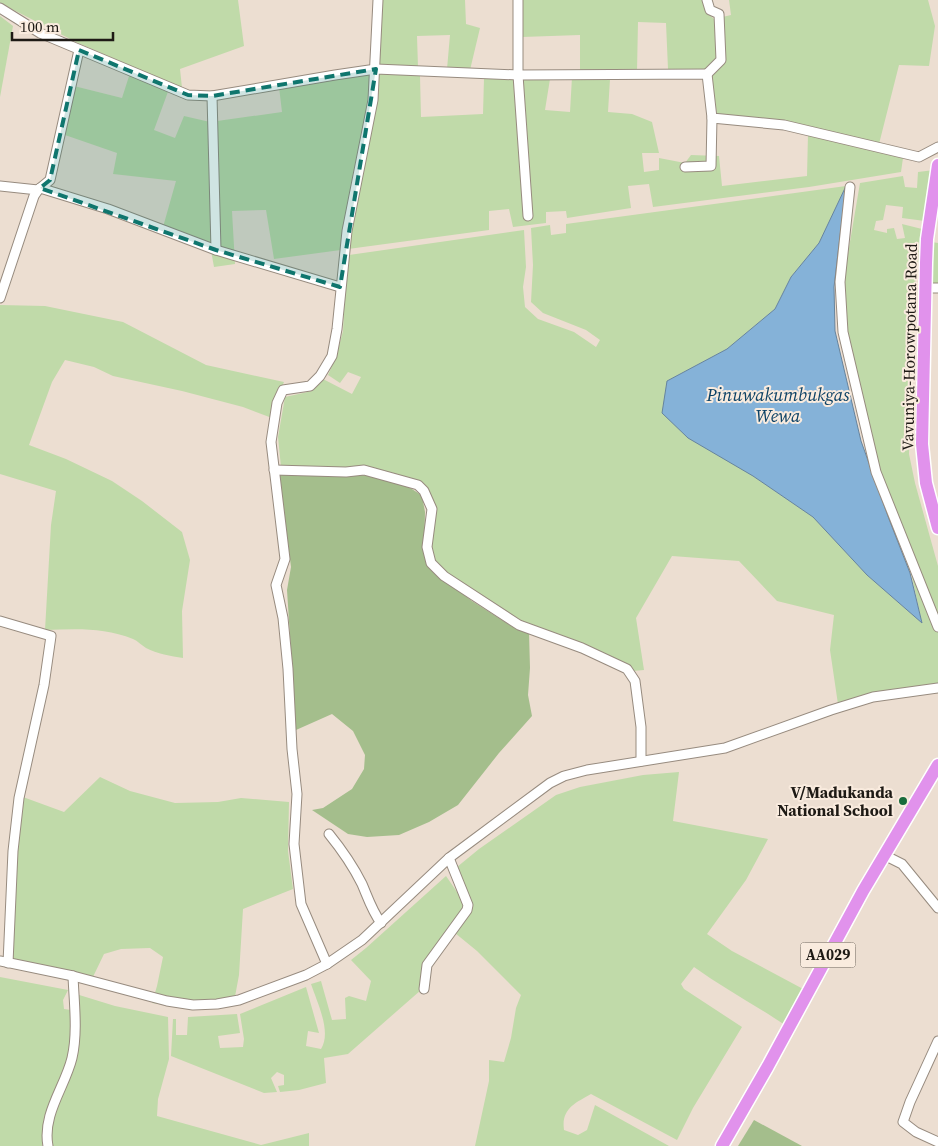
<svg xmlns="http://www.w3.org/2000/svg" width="938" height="1146" font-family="'Source Serif 4',serif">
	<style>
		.green { fill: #c0daa9 }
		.forest { fill: #a4be8c }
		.water { fill: #85b2d8; stroke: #66849e }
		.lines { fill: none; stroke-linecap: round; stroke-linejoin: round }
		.minor-casing { stroke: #978b7f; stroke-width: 11 }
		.highway-casing { stroke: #fff; stroke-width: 15 }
		.minor { stroke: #fff; stroke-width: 9 }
		.highway { stroke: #e192ec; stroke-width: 12 }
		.marked { fill: #0f766e; fill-opacity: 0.2; stroke: #0f766e; stroke-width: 4; stroke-dasharray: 10 6; stroke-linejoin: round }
		.poi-dot { fill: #196b3c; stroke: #f9ebde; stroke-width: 2 }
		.labels { text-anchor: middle; stroke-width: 4; stroke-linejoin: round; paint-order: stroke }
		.shield { fill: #f9ebde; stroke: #605951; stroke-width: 1 }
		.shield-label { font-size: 15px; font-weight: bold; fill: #1e1a15 }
		.street-label { font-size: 16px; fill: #1e1a15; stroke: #f9ebde }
		.poi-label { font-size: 16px; font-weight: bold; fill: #1e1a15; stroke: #f9ebde; text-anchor: end }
		.water-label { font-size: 18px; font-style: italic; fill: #0b4165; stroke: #f9ebde }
	</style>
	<rect width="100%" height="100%" fill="#ecded1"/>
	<!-- green -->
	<g class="green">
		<path d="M0,0H238L244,46L180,69L182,88L78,43L0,3Z"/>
		<path d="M380,0H465L466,24L480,28L470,70L447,69L450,35L417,36L418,67L378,65Z"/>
		<path d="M522,0H704L706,12L714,19L731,15L729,0H928L935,26L929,66L899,65L879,144L878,151L903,158L901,172L809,187L653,207L649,184L628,186L631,208L567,218L566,211L546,212V223L513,227L509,209L489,211V230L274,259L266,210L232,211L235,264L214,267L210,245L163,227L176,181L113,174L117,153L65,135L74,86L122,98L130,73L169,89L154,130L175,138L184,116L210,122L282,112L279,87L380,72L420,76L421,117L483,114L484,78L550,79L545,110L570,112L572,77L610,79L608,112L632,114L652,122L659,153H642L644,172L659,170V158L685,163L691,155L719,156L722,186L807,176L808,134L781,128L718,121L711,72L668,69L666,23L638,22L637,71H580V35L522,37Z"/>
		<path d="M0,16L13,26L0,97Z"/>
		<path d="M934,170L925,221L902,218L903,207L886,205L883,220L876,221L874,230L887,233V229L894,228L897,239L905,238L902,224L922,229L915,289L909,454L915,483L938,566V620L879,471L846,332L843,283L860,183L903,176L905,187L917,188L918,172Z"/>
		<path d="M846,186L819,243L791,277L775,309L727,349L667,381L753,476L813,517L867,575L922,623L911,573L890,519L938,631V693L878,699L839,711L830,650L834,615L777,601L739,561L672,556L636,618L644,670L633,671L520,624L444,573L434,561L429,549L433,517L419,483L368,468L281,467L278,437L285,397L312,391L323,379L352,394L361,377L348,372L340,383L328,375L336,357L343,331L345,288L349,255L524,230L526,267L523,287L525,307L538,319L574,332L596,347L600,340L586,330L543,313L531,302L533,265L531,228L550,225L551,235L566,233V224Z"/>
		<path d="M932,242L938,243V283H929Z"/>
		<path d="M0,305L45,306L123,322L206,365L284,382L277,397L272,418L243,407L182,391L113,376L94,367L65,360L52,382L29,445L66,459L112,481L142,501L182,532L190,560L182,611L183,658C171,656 157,654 146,648C141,645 138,641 133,639C104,627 75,629 45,630L51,525L56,491L0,474Z"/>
		<path d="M679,772L673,821L768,839L746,880L707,934L732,951L805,990L785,1025C755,1005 723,988 694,967L681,984L684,989L742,1027L693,1108L677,1140L591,1094C575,1103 561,1109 564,1130L578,1135L587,1130L595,1105L669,1146H475L489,1081V1060L504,1062L511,1038L516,1008L521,995L477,951L455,933L468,916L471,903L451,872L479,849L556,795L580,787L643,775Z"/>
		<path d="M100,777L130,791L175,803L218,802L241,798L289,802L288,851L293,889L243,909L239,975L234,1002L199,1010L152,1003L157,986L163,957L150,948L121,949L104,954L91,981L66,980L10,966L15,872L23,797L64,812Z"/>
		<path d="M446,876L466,905L425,964L421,990L348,1054L324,1058L326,1083L299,1090L280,1092L278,1086L284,1085V1075L277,1072L271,1078L277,1092L264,1093L171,1056L173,1019H176V1035H187L188,1017L237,1014L240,1033L218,1036L220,1048L243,1047L244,1039L240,1014L306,987L319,1033L308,1031L306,1046L321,1049C332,1032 317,1002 311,984L321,981L332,1020L346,1019L345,998L349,996L366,1001L371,981L351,960L366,948Z"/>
		<path d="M0,977L68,990L63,1000L64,1009L71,1010V1058L44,1117L42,1146H0Z"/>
		<path d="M76,994L115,1006L168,1017L169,1059L158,1099L157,1116L261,1145L309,1133V1146H52L51,1133L55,1113L69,1076Z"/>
	</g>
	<!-- forest -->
	<g class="forest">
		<path d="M279,472C326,480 382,463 422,496L425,512L424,557L437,574L472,601L516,629L529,632L530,668L528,695L532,716L499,753L458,805L429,822L399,835L367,837L348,834L312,810L323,808L352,789L364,769L365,755L353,731L332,714L296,730L287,590L291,567Z"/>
		<path d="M754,1120L802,1146H738Z"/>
	</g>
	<!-- water -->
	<path class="water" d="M846,186L834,287L835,331L861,441L889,519L910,573L922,623L867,575L813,517L753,476L688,438L662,413L667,381L727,349L775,309L791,277L819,243Z"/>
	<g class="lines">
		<!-- minor casing -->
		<g class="minor-casing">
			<g id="minor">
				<path d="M518,0V75L528,216"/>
				<path d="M0,8L40,33L188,95L212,96L335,75L376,69L518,75L707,74L712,118L784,125L919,157L938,147"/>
				<path d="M707,74L721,60L719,14L710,10L707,0"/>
				<path d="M212,96L216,250"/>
				<path d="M685,167L711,166L712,118"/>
				<path d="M0,186L38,190L50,180L79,50"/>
				<path d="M850,187L840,282L843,332L876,472L938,627"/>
				<path d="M40,188L108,209L216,250L340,287"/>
				<path d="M925,288H938"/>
				<path d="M0,298L34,196L38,190"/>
				<path d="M274,470L346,472L364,470L418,485L424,491L432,509L427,547L431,563L444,576L519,625L582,648L627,669L635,681L641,727V761"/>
				<path d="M0,621L51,636L44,685L19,798L13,851L8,963"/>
				<path d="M329,834C342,850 353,866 362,884C368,898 372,911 381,923"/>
				<path d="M884,855L902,864L938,908"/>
				<path d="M0,961L73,976L167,1001L193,1005L217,1004L239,1000L306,975L327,964L362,940L449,858L550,783L564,776L587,770L725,748L831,710L873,697L938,688"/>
				<path d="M327,964L301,904L294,844L297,794L292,749L288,669L283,618L276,585L285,559L271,442L277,403L283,390L310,386L320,376L332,356L337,329L347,231L373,100L378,0"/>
				<path d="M424,989L427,965L467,910L468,905L449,858"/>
				<path d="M938,1041L910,1102L903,1122L916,1132L938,1142"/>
				<path d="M48,1146C42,1114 65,1087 72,1058C78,1032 74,1002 73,976"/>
			</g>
		</g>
		<!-- highway casing -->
		<g class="highway-casing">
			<g id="highway">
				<path d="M938,165L927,239L926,263L922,444L926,483L938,528"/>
				<path d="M722,1146L768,1066L863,891L938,765"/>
			</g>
		</g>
		<!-- minor -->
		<use href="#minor" class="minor"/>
		<!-- highway -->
		<use href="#highway" class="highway"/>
	</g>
	<!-- marked area -->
	<path class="marked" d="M79,50L188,95L212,96L376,69L340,287L216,250L40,188L50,180Z"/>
	<!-- markers -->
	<circle class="poi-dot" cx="903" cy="801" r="5"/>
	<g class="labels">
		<!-- shield labels -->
		<rect class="shield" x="800.5" y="942.5" width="55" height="25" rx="4"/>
		<g class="shield-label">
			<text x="828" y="960">AA029</text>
		</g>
		<!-- street labels -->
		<g class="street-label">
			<text transform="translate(909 347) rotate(-89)" y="6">Vavuniya-Horowpotana Road</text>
		</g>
		<!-- poi labels -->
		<g class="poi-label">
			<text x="893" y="798">V/Madukanda<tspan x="893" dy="18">National School</tspan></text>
		</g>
		<!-- water labels -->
		<g class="water-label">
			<text x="778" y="401">Pinuwakumbukgas<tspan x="778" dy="21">Wewa</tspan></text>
		</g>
	</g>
	<!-- scale -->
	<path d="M12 32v8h101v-8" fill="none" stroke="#1e1a15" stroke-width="2.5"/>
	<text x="20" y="32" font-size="15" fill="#1e1a15" stroke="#f9ebde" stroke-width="4" paint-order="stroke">100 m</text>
</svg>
